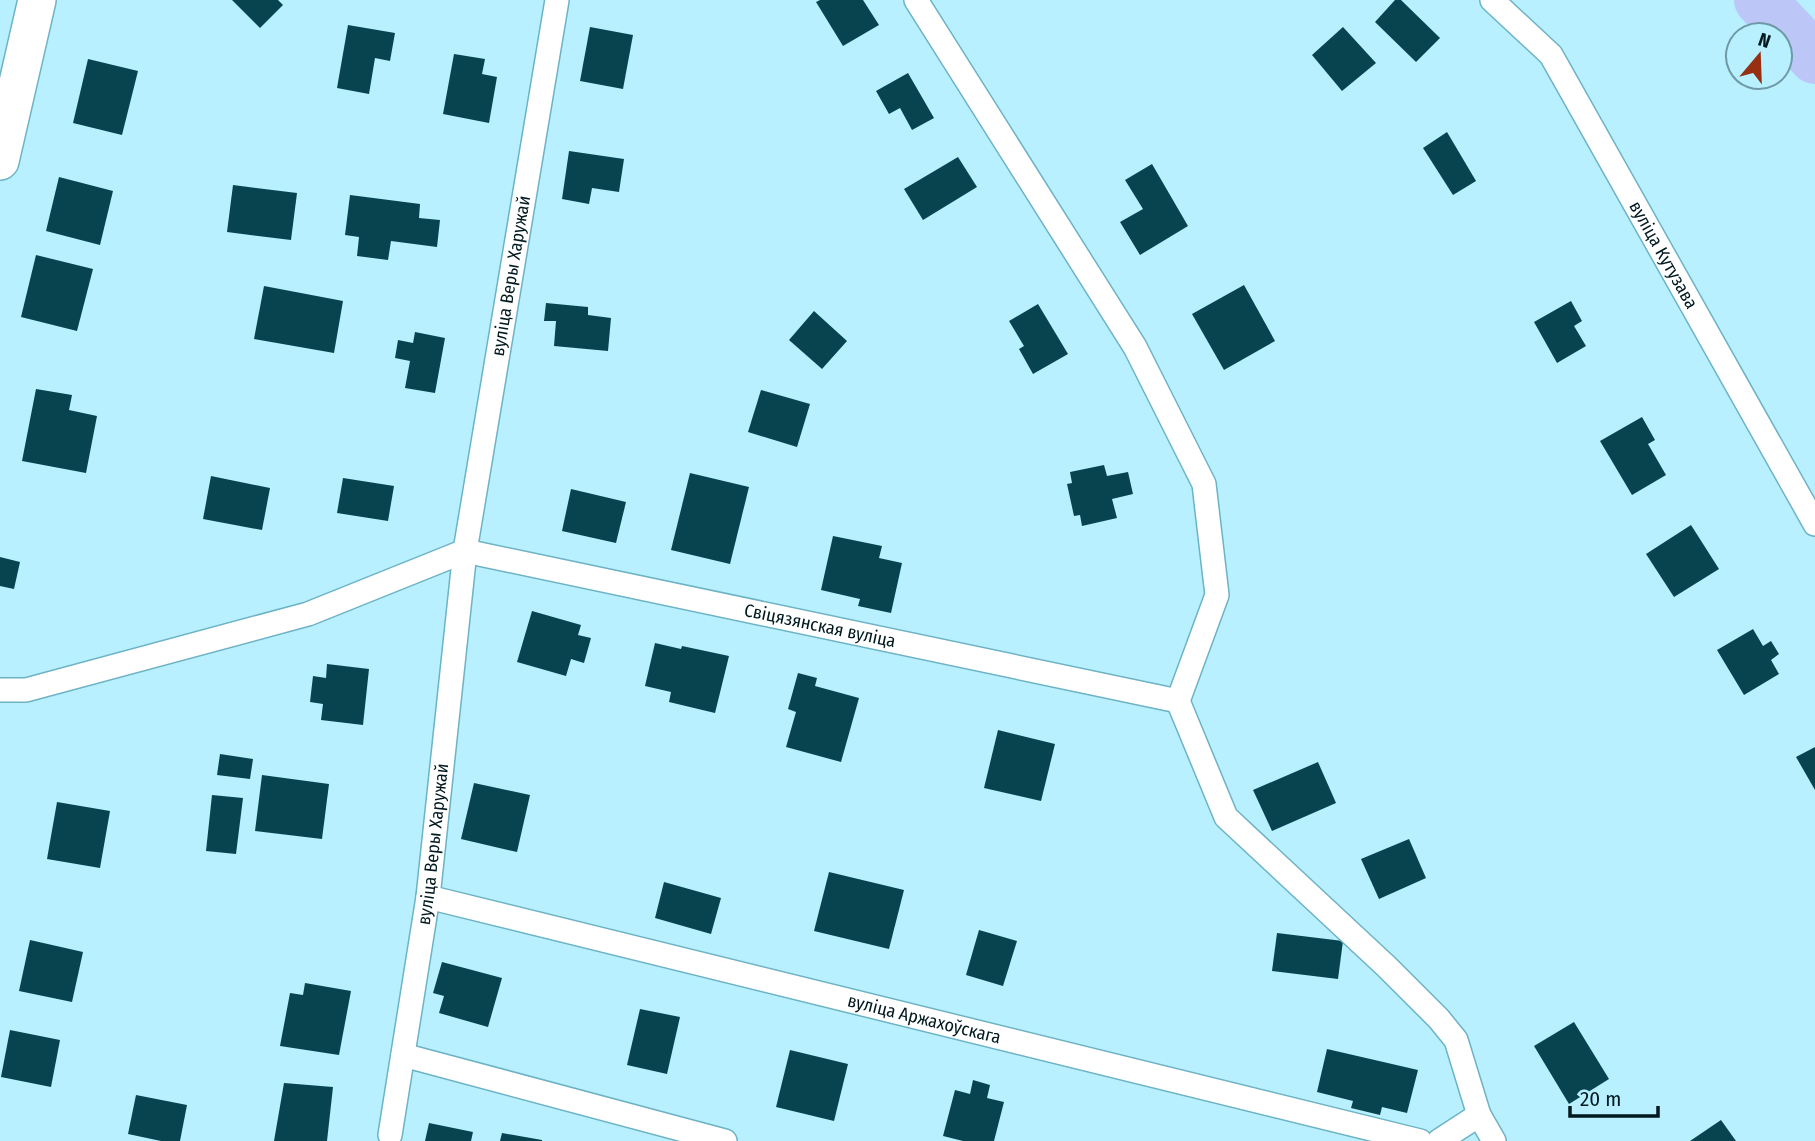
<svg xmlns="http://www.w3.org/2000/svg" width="1815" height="1141" font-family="'Fira Sans Condensed',sans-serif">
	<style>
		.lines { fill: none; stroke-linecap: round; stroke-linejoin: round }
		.river { stroke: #bcc7f7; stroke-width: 52 }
		.building { fill: #074450 }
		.minor-casing { stroke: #6db3c5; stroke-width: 26 }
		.primary-casing { stroke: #6db3c5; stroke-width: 40 }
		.minor { stroke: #fff; stroke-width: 23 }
		.primary { stroke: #fff; stroke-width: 37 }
		.labels { text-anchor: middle; stroke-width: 7; stroke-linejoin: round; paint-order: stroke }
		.street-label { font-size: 18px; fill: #00191f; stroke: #b8f0ff }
	</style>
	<rect width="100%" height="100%" fill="#b8f0ff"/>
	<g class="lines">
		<!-- river -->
		<path class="river" d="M1760,0L1815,58"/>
	</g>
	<!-- building -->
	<g class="building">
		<path d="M232,0H278L283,5L260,28Z"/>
		<path d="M820,0H863L879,25L843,46L816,2Z"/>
		<path d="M1395,0H1401L1440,38L1416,62L1375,22Z"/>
		<path d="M348,25L395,33L390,61L375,58L369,94L337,88Z"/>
		<path d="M590,27L633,35L623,89L580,81Z"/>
		<path d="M1343,27L1376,63L1342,91L1312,55Z"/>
		<path d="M454,54L485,59L482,74L497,77L489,123L443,114Z"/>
		<path d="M88,59L138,71L122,135L73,123Z"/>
		<path d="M908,73L934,118L912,130L900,108L889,114L876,91Z"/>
		<path d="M1447,132L1476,181L1453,195L1423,148Z"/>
		<path d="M569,151L624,159L619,192L592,188L589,204L562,199Z"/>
		<path d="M958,157L977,187L923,220L904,189Z"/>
		<path d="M1152,164L1188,226L1140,255L1120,222L1143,209L1125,180Z"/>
		<path d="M59,177L113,191L100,245L46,231Z"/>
		<path d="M233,185L297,193L291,240L227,232Z"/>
		<path d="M350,195L420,204L419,218L440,220L437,247L391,241L388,260L357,256L359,237L345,235Z"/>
		<path d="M36,255L93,269L77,331L21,317Z"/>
		<path d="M1244,285L1275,341L1224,370L1192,314Z"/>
		<path d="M264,286L343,301L334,353L254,339Z"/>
		<path d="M1571,301L1582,321L1574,326L1586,346L1557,363L1534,322Z"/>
		<path d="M546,303L588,307V315L611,318L608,351L554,346L556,321H544Z"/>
		<path d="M1038,304L1068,354L1033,374L1019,349L1024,346L1009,321Z"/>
		<path d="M814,311L847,341L822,369L789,340Z"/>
		<path d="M415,332L445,338L435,393L405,388L410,361L395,358L398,340L413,343Z"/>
		<path d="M36,389L72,395L69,410L97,416L86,473L22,461Z"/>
		<path d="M761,390L810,404L797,447L748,432Z"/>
		<path d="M1642,417L1655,440L1648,444L1666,475L1632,495L1600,441Z"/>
		<path d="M1104,465L1107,476L1128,472L1133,494L1112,499L1117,518L1082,526L1080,515L1074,516L1067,484L1072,483L1070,472Z"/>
		<path d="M690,473L749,487L730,564L671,550Z"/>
		<path d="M211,476L270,488L262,530L203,519Z"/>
		<path d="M343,478L394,486L388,521L337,513Z"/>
		<path d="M571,489L626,502L616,543L562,531Z"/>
		<path d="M1691,525L1719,569L1674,597L1646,554Z"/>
		<path d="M833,536L882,546L879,558L902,563L891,613L858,606L860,599L821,590Z"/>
		<path d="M0,557L20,562L14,589L0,586Z"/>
		<path d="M532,611L581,625L578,635L591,638L584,663L571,659L566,676L517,662Z"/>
		<path d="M1753,629L1763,646L1771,641L1779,654L1771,660L1779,674L1744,695L1717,650Z"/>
		<path d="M655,643L681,649L682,646L729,656L715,713L669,702L671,692L645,686Z"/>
		<path d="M327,664L369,669L363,725L321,720L323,704L310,702L313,676L326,678Z"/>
		<path d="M798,673L817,678L815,686L859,698L841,762L786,747L796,712L788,709Z"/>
		<path d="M998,730L1055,744L1041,801L984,788Z"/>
		<path d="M1815,747V790L1796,757Z"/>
		<path d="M220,754L253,759L250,779L217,775Z"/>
		<path d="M1318,762L1336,803L1272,831L1253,790Z"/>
		<path d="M262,775L329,784L322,839L255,831Z"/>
		<path d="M474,783L530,795L517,852L461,839Z"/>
		<path d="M212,795L243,798L236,854L206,851Z"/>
		<path d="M57,802L110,811L100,868L47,859Z"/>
		<path d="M1409,839L1426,878L1379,899L1361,859Z"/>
		<path d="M829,872L904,890L889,949L814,931Z"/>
		<path d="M664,882L721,898L711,934L655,918Z"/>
		<path d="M979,930L1017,941L1003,986L966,975Z"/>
		<path d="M1277,933L1343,941L1338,979L1272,971Z"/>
		<path d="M30,940L83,952L72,1002L19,991Z"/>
		<path d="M442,962L502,978L488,1027L439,1013L444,996L433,993Z"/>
		<path d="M305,983L351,991L339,1055L280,1046L290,993L303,995Z"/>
		<path d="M640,1009L680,1017L667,1074L627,1065Z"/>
		<path d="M1574,1022L1609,1079L1569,1104L1534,1046Z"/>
		<path d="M10,1030L60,1040L51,1087L1,1077Z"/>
		<path d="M1327,1049L1418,1070L1407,1113L1382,1107L1380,1115L1351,1108L1353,1101L1317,1092Z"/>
		<path d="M790,1050L848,1064L834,1121L776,1107Z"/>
		<path d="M973,1080L990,1085L987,1098L1004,1102L994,1141H963L943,1136L955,1090L970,1094Z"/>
		<path d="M284,1083L333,1087L327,1141H274Z"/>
		<path d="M136,1095L187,1105L180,1141H161L128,1134Z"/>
		<path d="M1721,1120L1736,1141H1690Z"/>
		<path d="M429,1123L473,1132L471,1141H425Z"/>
		<path d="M502,1133L542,1140V1141H500Z"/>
	</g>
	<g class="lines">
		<!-- minor casing -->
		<g class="minor-casing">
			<g id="minor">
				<path d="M916,0L1135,347L1204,484L1217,595L1178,701L1226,817L1387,967L1439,1019L1456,1040L1479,1115L1439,1141"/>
				<path id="s1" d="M1492,0L1551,55L1815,524"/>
				<path id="s2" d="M0,690H26L308,614L465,551L1178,701"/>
				<path id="s3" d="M428,897L1420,1141"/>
				<path d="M403,1055L725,1141"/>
				<path d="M1479,1115L1494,1141"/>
				<path id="s4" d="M390,1135L428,897L465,551L557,0"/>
			</g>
		</g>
		<!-- primary casing -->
		<g class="primary-casing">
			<path id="primary" d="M0,161L37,0"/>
		</g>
		<!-- minor -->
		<use href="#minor" class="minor"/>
		<!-- primary -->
		<use href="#primary" class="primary"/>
	</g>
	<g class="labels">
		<!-- street labels -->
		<g class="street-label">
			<text dy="6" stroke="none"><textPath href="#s1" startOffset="310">вуліца Кутузава</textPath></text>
			<text dy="6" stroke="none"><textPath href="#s4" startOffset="868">вуліца Веры Харужай</textPath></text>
			<text dy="6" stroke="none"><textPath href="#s2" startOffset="850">Свіцязянская вуліца</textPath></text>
			<text dy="6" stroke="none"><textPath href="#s4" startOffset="294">вуліца Веры Харужай</textPath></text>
			<text dy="6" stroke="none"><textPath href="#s3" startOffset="511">вуліца Аржахоўскага</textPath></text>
		</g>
	</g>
	<!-- north arrow -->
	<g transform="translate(1759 56) rotate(19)"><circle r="33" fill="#b8f0ff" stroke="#6e9aa5" stroke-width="2"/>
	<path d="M0-5L12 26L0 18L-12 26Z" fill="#972f12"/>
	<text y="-10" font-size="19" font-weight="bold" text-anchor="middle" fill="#00191f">N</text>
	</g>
	<!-- scale -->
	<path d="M1570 1106v10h88v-10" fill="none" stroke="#00191f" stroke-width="3.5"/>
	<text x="1580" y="1106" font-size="21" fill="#00191f" stroke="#b8f0ff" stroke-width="5" paint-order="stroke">20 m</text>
</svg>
